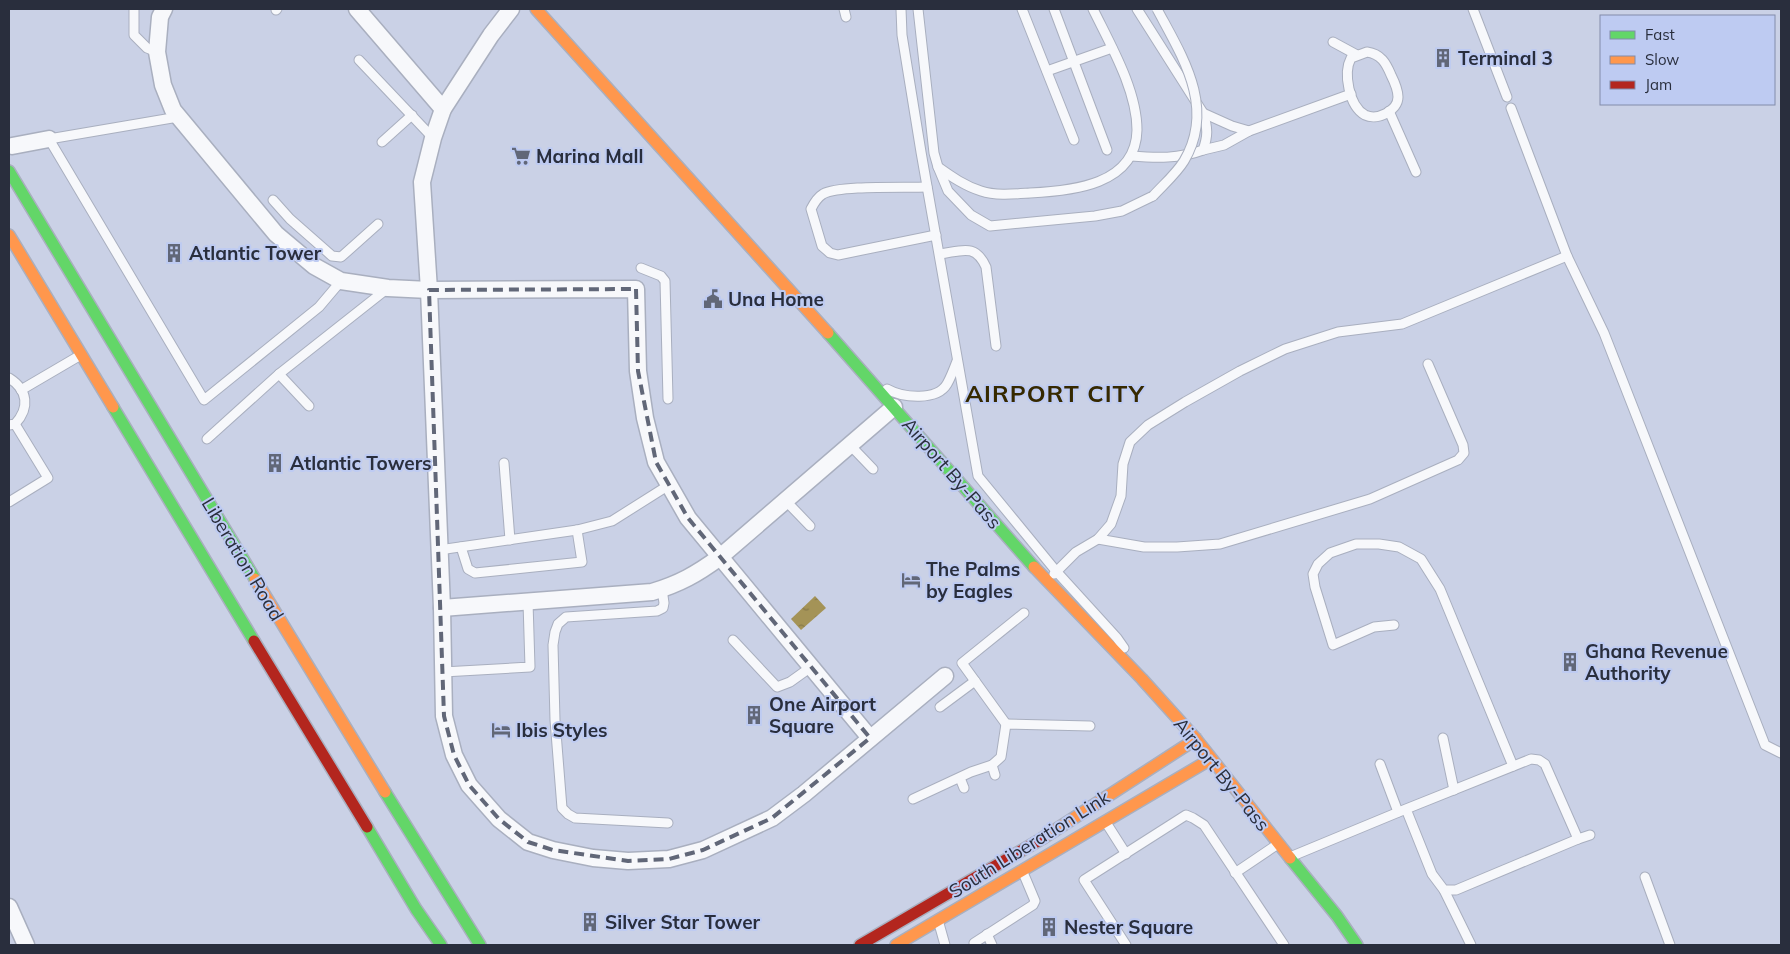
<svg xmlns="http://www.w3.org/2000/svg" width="1790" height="954" font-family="Mulish,sans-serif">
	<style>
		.water { fill: url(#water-ripples) }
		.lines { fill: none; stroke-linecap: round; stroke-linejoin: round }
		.lane-casing { stroke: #a9afbf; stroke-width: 11 }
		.street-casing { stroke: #a9afbf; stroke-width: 19 }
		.fast-casing { stroke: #a9afbf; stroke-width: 14 }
		.slow-casing { stroke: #a9afbf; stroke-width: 14 }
		.jam-casing { stroke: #a9afbf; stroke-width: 14 }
		.lane { stroke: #f7f8fb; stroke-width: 9 }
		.street { stroke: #f7f8fb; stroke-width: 16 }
		.fast { stroke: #63d668; stroke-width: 11 }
		.slow { stroke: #ff974d; stroke-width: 11 }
		.jam { stroke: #b3261e; stroke-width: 11 }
		.lane-bridge-casing { stroke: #a9afbf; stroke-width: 11; stroke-linecap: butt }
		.lane-bridge { stroke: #f7f8fb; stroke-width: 9 }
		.marked { fill: none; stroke: #616778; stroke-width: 4; stroke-dasharray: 10 6; stroke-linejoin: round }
		.labels { text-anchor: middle; stroke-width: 4; stroke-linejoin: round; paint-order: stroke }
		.poi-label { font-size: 19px; font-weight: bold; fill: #292e3d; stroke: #becbf2; text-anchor: start }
		.street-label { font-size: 19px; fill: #292e3d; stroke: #becbf2 }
		.district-label { font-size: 24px; font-weight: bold; letter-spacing: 1px; fill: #362900; stroke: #becbf2 }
	</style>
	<defs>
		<pattern id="water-ripples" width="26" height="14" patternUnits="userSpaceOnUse" patternTransform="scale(1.25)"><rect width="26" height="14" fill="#a49357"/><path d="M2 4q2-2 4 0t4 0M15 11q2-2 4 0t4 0" fill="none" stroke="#867849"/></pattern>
	</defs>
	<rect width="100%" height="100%" fill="#cad1e6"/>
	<!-- water -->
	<path class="water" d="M815,596L826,608L801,630L791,619Z"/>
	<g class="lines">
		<!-- lane casing -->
		<g class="lane-casing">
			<g id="lane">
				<path d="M134,9V35L147,48L157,52"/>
				<path d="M844,9L846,17"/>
				<path d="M901,9L902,35L921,152L978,476L1056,571L1117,638L1124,648"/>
				<path d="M918,9L934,153L938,167L948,191L971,215L990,226L1095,216L1122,211L1153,196"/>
				<path d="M1022,9L1074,140"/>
				<path d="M1054,9L1107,150"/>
				<path d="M1473,9L1507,97"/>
				<path d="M276,10L277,9"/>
				<path d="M1333,42L1357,55"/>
				<path d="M1367,52C1381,54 1386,63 1391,75C1394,81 1398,89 1398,97C1398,111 1377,121 1365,115C1349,106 1343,73 1351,58Z"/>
				<path d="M359,60L433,138"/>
				<path d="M1047,71L1112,48"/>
				<path d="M1511,108L1567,256L1604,333L1765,745L1781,753"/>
				<path d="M1389,111L1416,172"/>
				<path d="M1203,113L1232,126L1249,131"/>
				<path d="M178,117L49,139L204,400L319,307L341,281"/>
				<path d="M382,142L412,115"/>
				<path d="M1203,150L1224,145L1249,131L1351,94"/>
				<path d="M1131,156C1156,158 1179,159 1203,150C1208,136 1208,128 1203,113L1137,9"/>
				<path d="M938,167C952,177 965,186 981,191C996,196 1015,194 1030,193C1072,191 1136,185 1137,130C1137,90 1110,44 1093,9"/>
				<path d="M927,187C905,188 840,185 823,194C818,197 814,203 811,209L822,246L830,253L838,255L936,235"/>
				<path d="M273,200L290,219L332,256L341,257L378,224"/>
				<path d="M940,254C962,251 975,243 986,267L996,346"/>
				<path d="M641,268L661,276L665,281L668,399"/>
				<path d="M279,374L309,406"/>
				<path d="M9,378C28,390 30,408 15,424L9,425"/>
				<path d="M887,389C903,398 937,401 947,384C951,377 954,369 957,361"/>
				<path d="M21,390L79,356"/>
				<path d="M207,439L279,374L388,288"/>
				<path d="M850,445L873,469"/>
				<path d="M504,463L510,540"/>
				<path d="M786,501L810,526"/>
				<path d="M9,502L48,478L15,424"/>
				<path d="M1098,539L1144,547H1177L1220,544L1370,499L1458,460L1464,453L1463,445L1428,364"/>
				<path d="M461,547L468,569L475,573L582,562L577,530"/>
				<path d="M439,550L577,530L612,521L669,485"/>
				<path d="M1054,574L1076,552L1098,539L1111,524L1121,496L1123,464L1130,442L1148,425L1185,402L1240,371L1285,349L1338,332L1402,324L1567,256"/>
				<path d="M662,589L664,603L663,608L657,611L566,617L558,624L555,632L553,645L555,720L562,808L568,814L575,818L668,823"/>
				<path d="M1394,625L1374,627L1333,645L1315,587L1313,574L1318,564L1330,553L1356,544H1379L1399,547L1421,559L1440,589L1513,766"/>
				<path d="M733,640L777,687L790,682L811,667"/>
				<path d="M443,672L530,667L528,602"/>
				<path d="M940,707L975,681"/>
				<path d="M1006,724L962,663L1024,613"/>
				<path d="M1443,738L1454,790"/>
				<path d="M1380,764L1398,812"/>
				<path d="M992,765L995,775"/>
				<path d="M960,778L964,788"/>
				<path d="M913,799L971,772L992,765L1001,757L1006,724L1090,726"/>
				<path d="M1105,821L1126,854"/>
				<path d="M1578,839L1590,835"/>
				<path d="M1290,857L1406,809L1432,874L1444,890H1456L1578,839L1545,764L1539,760L1531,759L1406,809"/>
				<path d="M1235,873L1278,844"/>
				<path d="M1645,877L1670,945"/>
				<path d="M1444,890L1471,945"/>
				<path d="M938,920L945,945"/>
				<path d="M987,934L992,945"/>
				<path d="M974,943L1033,905L1035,901L1022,870"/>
				<path d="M1126,945L1084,880L1186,815L1193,818L1204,825L1284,945"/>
			</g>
		</g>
		<!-- street casing -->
		<g class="street-casing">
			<g id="street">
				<path d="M164,9L160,17L157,52L163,85L173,110L276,234L314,266L341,281L388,288L429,290L636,289L638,371L645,418L656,462L688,518L870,738"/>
				<path d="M357,9L443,109"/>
				<path d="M511,9L491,35L443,109L433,138L422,182L429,290L442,608L444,716L454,755L469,785L499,819L528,842L553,850L593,858L628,861L669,859L703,850L772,818L804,794L945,676"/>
				<path d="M12,146L49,139"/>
				<path d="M442,608L652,592C679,584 697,574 720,557L894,407"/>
				<path d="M9,907L26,945"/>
			</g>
		</g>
		<!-- fast casing -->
		<g class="fast-casing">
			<g id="fast">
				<path d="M9,171L255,579"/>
				<path d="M828,333L1034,567"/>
				<path d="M113,407L254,641"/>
				<path d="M385,792L480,945"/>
				<path d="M367,827L416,909L441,945"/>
				<path d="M1290,858L1337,916L1357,945"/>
			</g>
		</g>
		<!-- slow casing -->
		<g class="slow-casing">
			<g id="slow">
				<path d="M536,9L828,333"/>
				<path d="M9,235L113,407"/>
				<path d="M1034,567L1142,679L1196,739L1290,858"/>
				<path d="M255,579L385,792"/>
				<path d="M1043,838L1196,739"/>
				<path d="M896,945L1211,759"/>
			</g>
		</g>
		<!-- jam casing -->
		<g class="jam-casing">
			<g id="jam">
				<path d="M254,641L367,827"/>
				<path d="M860,945L1043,838"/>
			</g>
		</g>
		<!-- lane -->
		<use href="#lane" class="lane"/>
		<!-- street -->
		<use href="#street" class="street"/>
		<!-- fast -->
		<use href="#fast" class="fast"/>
		<!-- slow -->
		<use href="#slow" class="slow"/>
		<!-- jam -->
		<use href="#jam" class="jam"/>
		<!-- lane-bridge casing -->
		<g class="lane-bridge-casing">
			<path id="lane-bridge" d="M1153,196C1163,185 1176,174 1184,161C1216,107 1182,56 1157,9"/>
		</g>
		<!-- lane-bridge -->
		<use href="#lane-bridge" class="lane-bridge"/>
	</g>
	<!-- marked area -->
	<path class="marked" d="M636,289L638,371L656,462L688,518L870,738L772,818L703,850L669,859L628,861L553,850L528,842L499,819L469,785L454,755L444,716L429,290Z"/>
	<!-- icons -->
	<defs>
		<g id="building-bare" transform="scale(1.5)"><path d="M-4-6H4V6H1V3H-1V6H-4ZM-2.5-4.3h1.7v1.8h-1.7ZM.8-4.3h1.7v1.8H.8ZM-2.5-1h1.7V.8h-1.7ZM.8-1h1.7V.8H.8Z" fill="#616778" stroke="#becbf2" stroke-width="2.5" paint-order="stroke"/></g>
		<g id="supermarket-bare" transform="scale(1.5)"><path d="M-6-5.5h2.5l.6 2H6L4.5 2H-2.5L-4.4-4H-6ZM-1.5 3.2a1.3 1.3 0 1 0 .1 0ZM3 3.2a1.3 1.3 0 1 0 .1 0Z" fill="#616778" stroke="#becbf2" stroke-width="2.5" paint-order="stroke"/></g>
		<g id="civic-bare" transform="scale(1.5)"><path d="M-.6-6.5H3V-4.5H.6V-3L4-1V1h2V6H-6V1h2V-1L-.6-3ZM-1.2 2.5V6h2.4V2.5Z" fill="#616778" stroke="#becbf2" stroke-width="2.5" paint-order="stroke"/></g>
		<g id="hotel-bare" transform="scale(1.5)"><path d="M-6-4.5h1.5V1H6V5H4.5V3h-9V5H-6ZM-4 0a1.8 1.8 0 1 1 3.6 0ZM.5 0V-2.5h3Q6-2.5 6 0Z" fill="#616778" stroke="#becbf2" stroke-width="2.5" paint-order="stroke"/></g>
	</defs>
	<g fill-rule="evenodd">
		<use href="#building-bare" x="1443" y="58"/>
		<use href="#supermarket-bare" x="521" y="156"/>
		<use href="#building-bare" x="174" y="253"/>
		<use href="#civic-bare" x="713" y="299"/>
		<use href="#building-bare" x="275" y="463"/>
		<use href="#hotel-bare" x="911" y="580"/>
		<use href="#building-bare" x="1570" y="662"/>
		<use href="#building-bare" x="754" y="715"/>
		<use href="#hotel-bare" x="501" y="730"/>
		<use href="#building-bare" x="590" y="922"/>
		<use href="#building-bare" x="1049" y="927"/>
	</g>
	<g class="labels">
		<!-- poi labels -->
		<g class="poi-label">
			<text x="1458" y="65">Terminal 3</text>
			<text x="536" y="163">Marina Mall</text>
			<text x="189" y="260">Atlantic Tower</text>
			<text x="728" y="306">Una Home</text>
			<text x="290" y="470">Atlantic Towers</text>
			<text x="926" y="576">The Palms<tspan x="926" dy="22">by Eagles</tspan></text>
			<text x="1585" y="658">Ghana Revenue<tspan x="1585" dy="22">Authority</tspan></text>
			<text x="769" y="711">One Airport<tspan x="769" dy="22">Square</tspan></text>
			<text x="516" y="737">Ibis Styles</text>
			<text x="605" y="929">Silver Star Tower</text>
			<text x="1064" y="934">Nester Square</text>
		</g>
		<!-- street labels -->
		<g class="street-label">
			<text transform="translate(952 473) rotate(49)" y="7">Airport By-Pass</text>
			<text transform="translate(243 559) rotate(59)" y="7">Liberation Road</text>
			<text transform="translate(1222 774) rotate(51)" y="7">Airport By-Pass</text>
			<text transform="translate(1029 844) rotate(-32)" y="7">South Liberation Link</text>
		</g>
		<!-- district labels -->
		<g class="district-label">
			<text x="1055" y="402">AIRPORT CITY</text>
		</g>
	</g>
	<!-- border -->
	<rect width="1790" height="954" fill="none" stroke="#292e3d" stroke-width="20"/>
	<!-- legend -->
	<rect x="1600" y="15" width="175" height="90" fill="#becbf2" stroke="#828caa"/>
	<rect x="1610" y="31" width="25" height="8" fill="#63d668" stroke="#828caa"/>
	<text x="1645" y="40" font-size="15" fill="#292e3d">Fast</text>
	<rect x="1610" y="56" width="25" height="8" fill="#ff974d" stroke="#828caa"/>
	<text x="1645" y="65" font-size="15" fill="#292e3d">Slow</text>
	<rect x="1610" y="81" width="25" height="8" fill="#b3261e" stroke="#828caa"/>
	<text x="1645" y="90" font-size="15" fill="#292e3d">Jam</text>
</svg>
